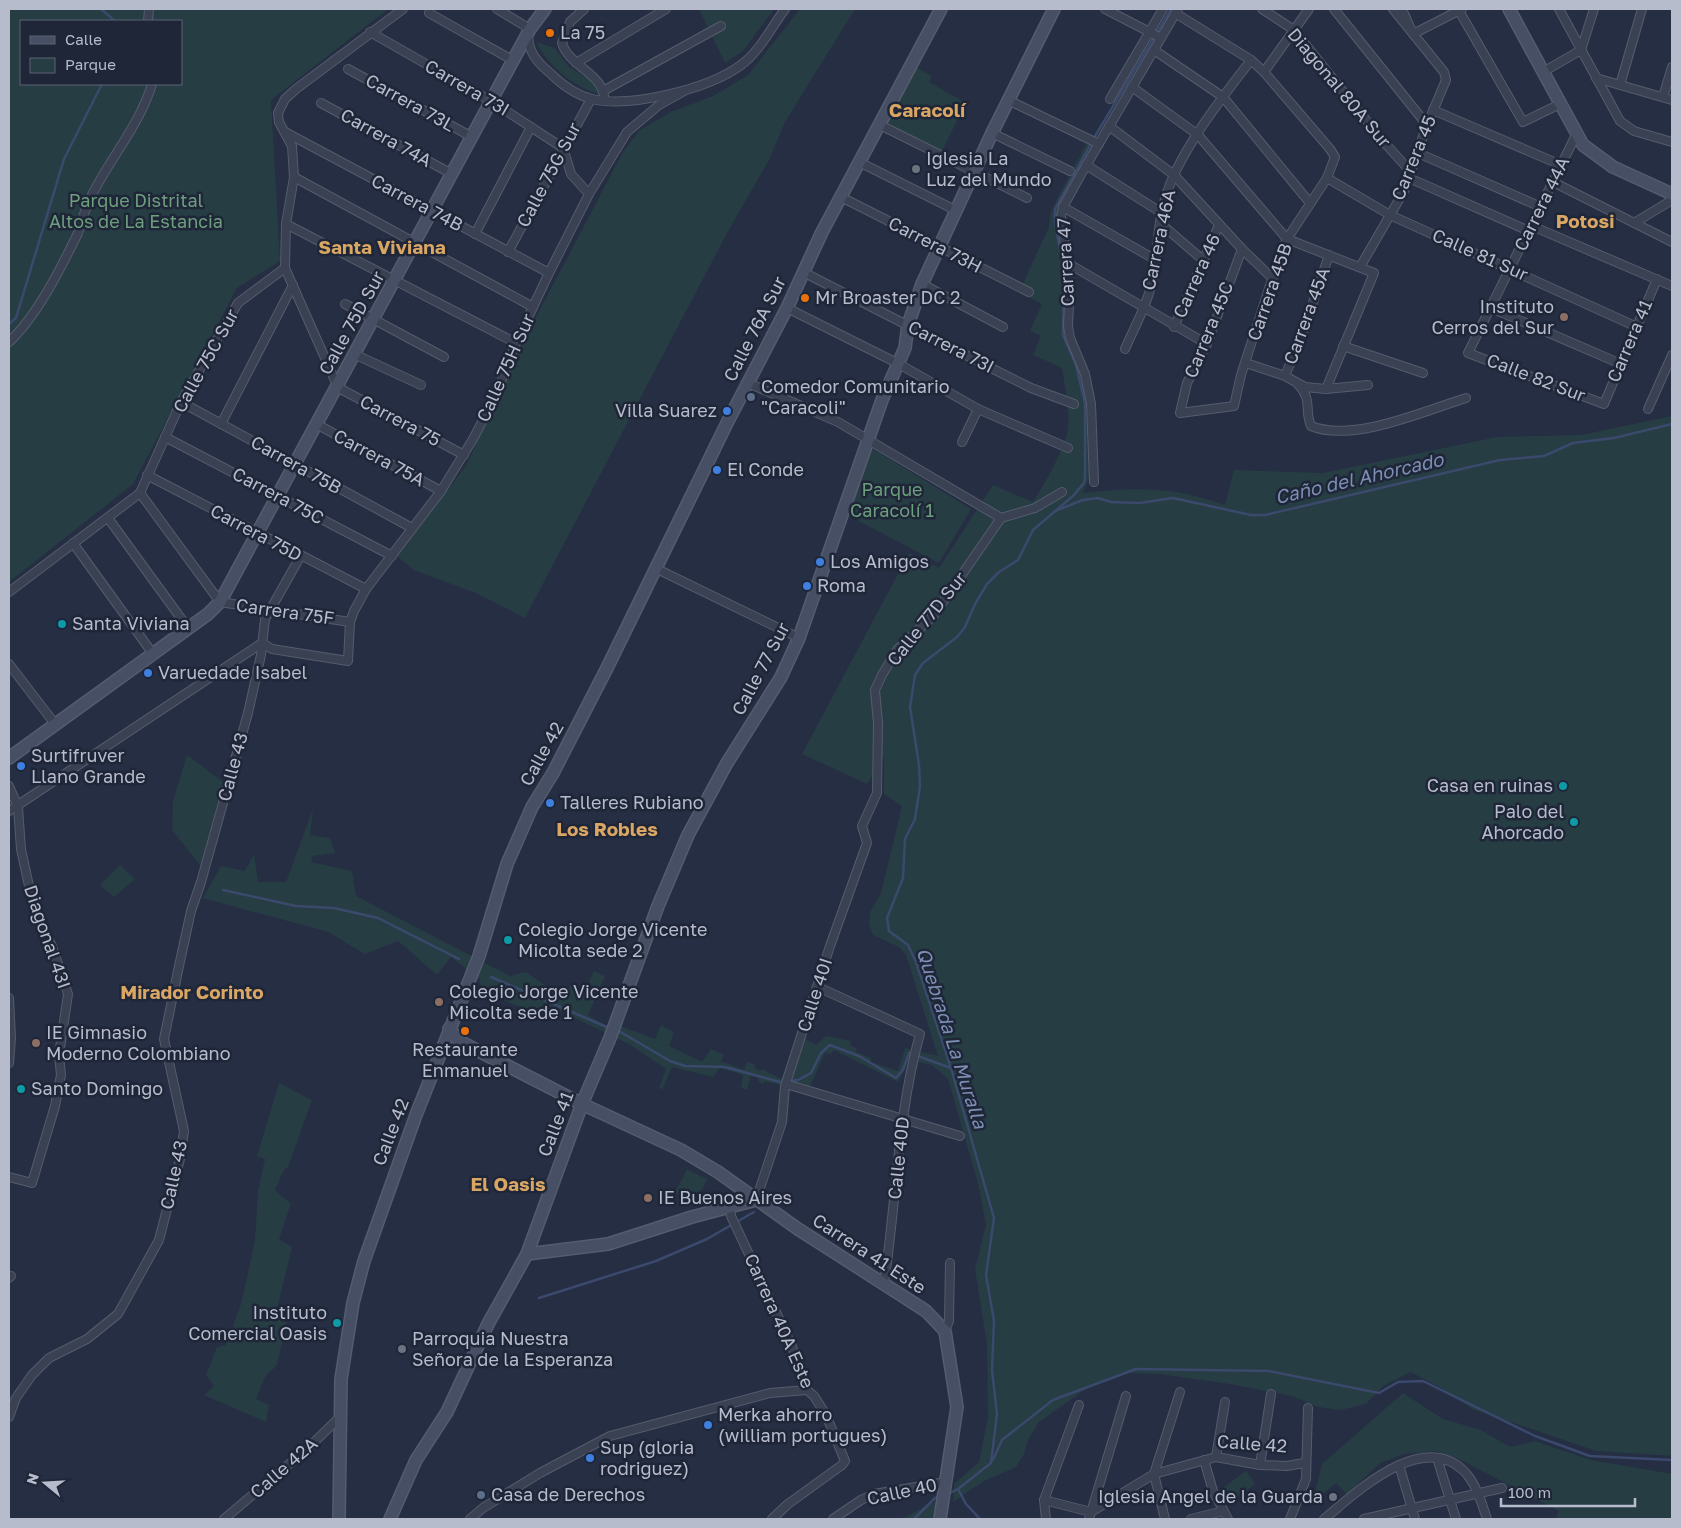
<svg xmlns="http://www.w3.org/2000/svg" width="1681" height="1528" font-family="'Golos Text',sans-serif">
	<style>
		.green { fill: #273d44; fill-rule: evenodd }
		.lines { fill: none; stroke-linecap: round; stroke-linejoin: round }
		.stream { stroke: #3a496c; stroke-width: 2.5 }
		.street-casing { stroke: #555c6d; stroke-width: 10 }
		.secondary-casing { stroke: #555c6d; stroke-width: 14 }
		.street { stroke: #3a4152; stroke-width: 8 }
		.secondary { stroke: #474f65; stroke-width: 11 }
		.food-dot { fill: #e8710a; stroke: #1e2638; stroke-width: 2 }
		.worship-dot { fill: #6b7280; stroke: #1e2638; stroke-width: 2 }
		.education-dot { fill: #8d6e63; stroke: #1e2638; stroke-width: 2 }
		.service-dot { fill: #5c6f8a; stroke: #1e2638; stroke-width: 2 }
		.shop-dot { fill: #3f7fe0; stroke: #1e2638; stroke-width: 2 }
		.culture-dot { fill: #0f9aa8; stroke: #1e2638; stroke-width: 2 }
		.labels { text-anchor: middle; stroke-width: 5; stroke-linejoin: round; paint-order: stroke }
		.poi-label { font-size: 18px; fill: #b7bccc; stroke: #1e2638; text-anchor: start }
		.street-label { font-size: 18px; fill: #b7bccc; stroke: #1e2638 }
		.park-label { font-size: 18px; fill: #6d9e7e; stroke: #1e2638 }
		.neighbourhood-label { font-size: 19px; font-weight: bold; fill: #daa664; stroke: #1e2638 }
		.water-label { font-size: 19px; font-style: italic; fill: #7d8eb4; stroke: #1e2638 }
	</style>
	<rect width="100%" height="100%" fill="#252e43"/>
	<!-- green -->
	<g class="green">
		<path d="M9,9H388L271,100L280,261L237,288L133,484L9,582ZM21,21H181V84H21Z"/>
		<path d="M699,9H774L743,51L725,63Z"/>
		<path d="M800,9H855L785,122L769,160L726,235L525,618L478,594L414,570L396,556L466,466L525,338L623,152L640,130L671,112L715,95L748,75Z"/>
		<path d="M536,42L555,48L568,66L598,85L600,95C572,85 550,68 536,42Z"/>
		<path d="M914,66L932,76L929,82L966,103L942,151L883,123Z"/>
		<path d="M1087,142L1094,145L1062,205L1066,284L1065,340L1078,363L1086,400L1089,478L1083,493C1139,487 1171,486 1225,505L1234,470L1323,473L1497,437L1581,435L1672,416V1456L1596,1451L1472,1409L1443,1389L1411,1372L1383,1386L1366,1404L1341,1410L1318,1407L1292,1396L1230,1384L1159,1374L1126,1373L1087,1388L1039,1422L1028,1440L1024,1454L1016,1467L984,1481L953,1502L954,1484L979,1462L988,1417L987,1344L975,1269L986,1225L979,1187L948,1079L932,1065L909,1060L898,1082L834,1050L831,1054L825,1053L809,1088L789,1082L780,1085L765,1081L763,1084L759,1082L758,1078L751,1076L747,1090L741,1088L743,1075L720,1068L713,1077L672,1067L662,1090L659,1088L666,1069L629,1044L547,1005L533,1013L483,991L479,979L451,957L437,975L398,941L365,954L328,932L203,898L221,866L245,871L254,854L258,882H286L313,809L310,835L330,838L335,853L313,856L311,862L352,871L356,896L510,976L526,972L565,999L571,984L585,991L594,971L605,976L588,1015L605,1025H618L655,1039L661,1025L674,1032L669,1046L702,1062L711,1049L724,1055L721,1061L744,1070L747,1062L754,1064V1066L759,1071L762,1069L781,1079L791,1078L804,1038L816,1045L826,1036L851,1041L850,1045L856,1048V1052L871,1058V1062L898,1071L905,1048L938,1056L906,955L899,947L873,935L869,924L870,912L881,893L902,806L884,794V756L867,784L802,754L909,553L939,568L993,485L1033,502C1043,486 1063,452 1067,433C1071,412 1065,389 1062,368L1033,355L1041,336L1030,331L1042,304L1019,292L1049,227L1050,215L1057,199Z"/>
		<path d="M870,447L971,509L939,563L849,516Z"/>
		<path d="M187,755L223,782L201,866L172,830L173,801Z"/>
		<path d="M120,865L135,879L114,897L100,885Z"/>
		<path d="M279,1083L312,1100L288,1167L284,1170L275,1190L291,1204L279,1239L292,1247L277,1309L288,1315L277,1365L265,1377L256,1399L269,1405L266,1422L204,1395L214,1386L206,1375L217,1347L226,1345L241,1304L248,1273L255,1240L258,1191L265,1159L257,1156Z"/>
		<path d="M687,1169L707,1179L695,1203L675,1193Z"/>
		<path d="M1403,1393L1443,1419L1481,1430L1510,1447L1535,1441L1591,1460L1672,1474V1519H1556L1559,1511L1459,1459L1435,1451L1404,1454L1380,1463L1347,1494L1336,1483L1313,1502L1322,1464Z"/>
		<path d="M1246,1471L1255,1484L1230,1503L1220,1490Z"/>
		<path d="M937,1501L933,1519H901Z"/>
	</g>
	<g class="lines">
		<!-- stream -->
		<g class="stream">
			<path d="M101,9L115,21"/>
			<path d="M9,324L16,318L64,159L102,84"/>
			<path d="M1055,511L1083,500L1098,498L1111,502L1140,503L1173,498L1251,515H1265L1500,460L1544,456L1573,443L1614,438L1672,424"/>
			<path d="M223,890L296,906L334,908L378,918L459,959"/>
			<path d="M491,977L609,1028"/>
			<path d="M617,1030L670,1061L685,1066L725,1067L780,1082L798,1080L811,1073L821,1053L830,1045L859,1056L896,1078L903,1070L909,1053L951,1068"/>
			<path d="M539,1298L656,1261L707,1239L754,1212"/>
			<path d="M993,1460L1002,1440L1053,1400L1136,1369L1269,1371L1379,1393L1398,1382L1423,1381L1535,1436L1590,1456L1672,1460"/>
			<path d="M958,1489L966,1504L980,1519"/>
			<path d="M948,1494L958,1489L991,1463L997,1414L992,1370L994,1321L986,1275L994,1218L951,1068L916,962L908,945L889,931L887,918L903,878L905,839L915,819L920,786L919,765L910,707L915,675L923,663L957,637L965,627L975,604L987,584L999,572L1018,560L1033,530L1073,496L1084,483L1085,478V403L1076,365L1063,335L1064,272L1055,222V209L1094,138L1171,9"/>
			<path d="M914,1519L935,1498L941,1496"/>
		</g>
		<!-- street casing -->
		<g class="street-casing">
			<g id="street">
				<path d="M497,9L530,29"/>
				<path d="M584,9L570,22L562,43C568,65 601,73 604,96"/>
				<path d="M1105,9L1161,38"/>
				<path d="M1262,9L1294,30L1382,140L1411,172"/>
				<path d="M1334,9L1427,125"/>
				<path d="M1402,9L1413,34L1462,9"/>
				<path d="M1458,9L1523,122L1560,104"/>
				<path d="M1559,9L1620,121L1634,131L1672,142"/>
				<path d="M429,13L514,61"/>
				<path d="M1175,13L1251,60L1264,72L1330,149L1335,157L1327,178L1287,239L1278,261L1241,375L1234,406L1180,413L1187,383L1207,344L1242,249"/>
				<path d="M148,21L149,9"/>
				<path d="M370,32L491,101L563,148L571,174L589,194"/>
				<path d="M528,36C529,53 537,62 550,73C561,84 576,95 592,99C630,108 709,89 741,65C760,51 771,28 785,9"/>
				<path d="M1154,50L1223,97L1310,203"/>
				<path d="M576,63L666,9"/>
				<path d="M348,69L472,137"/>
				<path d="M1264,72L1309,9"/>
				<path d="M1543,72L1581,50L1594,9"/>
				<path d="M1596,78L1672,100"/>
				<path d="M1620,85L1642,9"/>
				<path d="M1132,87L1198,135L1287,239L1374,273L1326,389"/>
				<path d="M603,91L721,26"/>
				<path d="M1663,97L1672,67"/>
				<path d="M1110,99L1163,9"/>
				<path d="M1008,100L1099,144"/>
				<path d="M321,103L452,174"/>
				<path d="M1433,110L1561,165"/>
				<path d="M878,124L1027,198"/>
				<path d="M1109,126L1174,175L1242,249L1271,277"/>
				<path d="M285,132L549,273"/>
				<path d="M992,133L1070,171"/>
				<path d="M1576,135L1468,353L1604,404L1657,279"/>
				<path d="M1418,153L1541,207"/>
				<path d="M859,162L957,211"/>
				<path d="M1086,165L1162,213"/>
				<path d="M294,177L533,307"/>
				<path d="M1327,178L1390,215L1637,327"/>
				<path d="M1409,178L1529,231"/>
				<path d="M1553,182L1672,242"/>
				<path d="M841,197L1029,292"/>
				<path d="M1063,207L1156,260"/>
				<path d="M1160,223L1203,260"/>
				<path d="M1634,223L1672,200"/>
				<path d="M286,224L516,343"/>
				<path d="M1532,226L1672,286"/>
				<path d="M475,234L531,127"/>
				<path d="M508,252L591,99"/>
				<path d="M1069,264L1207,344"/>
				<path d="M1360,267L1404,191L1427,125L1446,80L1444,72L1393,9"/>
				<path d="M803,272L991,368L1031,388L1074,404"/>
				<path d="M922,284L1003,327"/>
				<path d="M345,304L444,357"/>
				<path d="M787,308L899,364L978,409L1068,448"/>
				<path d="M1491,308L1621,364"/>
				<path d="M1174,327L1219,225"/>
				<path d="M9,342C37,316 61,268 78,233C82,223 84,211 89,201C108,160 139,127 152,84"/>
				<path d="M1343,346L1423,373"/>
				<path d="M1125,349C1135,326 1148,303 1153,278C1158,252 1157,225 1165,199C1178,153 1221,99 1251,60"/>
				<path d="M354,354L421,385"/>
				<path d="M1246,363L1285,376L1305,387L1326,389L1368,385"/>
				<path d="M1285,376L1304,329L1329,255"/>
				<path d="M748,383L838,422L1001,518"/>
				<path d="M1298,384C1313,400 1304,410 1311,426C1353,443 1424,411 1466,398"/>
				<path d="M337,385L285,268L286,224L294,177L292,146L279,122L278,113L285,99L296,89L403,9"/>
				<path d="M337,387L464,455"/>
				<path d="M181,402L412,528"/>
				<path d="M1648,409L1672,355"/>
				<path d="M221,424L293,285"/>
				<path d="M318,425L441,491"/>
				<path d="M165,437L392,556"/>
				<path d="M962,442L978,409"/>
				<path d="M147,475L366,589"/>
				<path d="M1094,482L1091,404L1085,374L1070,338L1068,326L1070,284L1061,216L1063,207L1080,176L1178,9"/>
				<path d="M140,493L181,402L238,303L285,268"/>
				<path d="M140,493L220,602L350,622"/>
				<path d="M108,518L188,628"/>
				<path d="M73,543L153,654"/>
				<path d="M655,568L799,638"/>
				<path d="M9,592L140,493"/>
				<path d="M262,643L272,649L348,661L350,622L354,611L366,589L441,491L473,439L496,395L516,343L549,273L589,194L627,132L659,105L686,90"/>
				<path d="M9,664L55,724"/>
				<path d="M9,786L18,807L21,849L29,886L41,925L52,946L68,994L59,1055L61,1075L55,1106L32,1183L9,1177"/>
				<path d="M9,811L262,643"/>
				<path d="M818,987L920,1034C897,1115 897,1200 884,1283"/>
				<path d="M9,998L11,1038L9,1063"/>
				<path d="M786,1084L960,1136"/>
				<path d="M756,1200L782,1122L785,1086L830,946L867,843L862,826L877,793L878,723L875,690L882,675L897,650L934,615L1001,518L1035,508L1062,492"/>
				<path d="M730,1206L731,1216L791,1344L807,1390L814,1396L826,1415L845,1461L842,1465L788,1504L772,1519"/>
				<path d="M9,1278L11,1276"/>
				<path d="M945,1331L949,1321L950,1263"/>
				<path d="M9,1417L16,1398L32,1375L49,1358L87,1339L118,1314L159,1240L180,1159L184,1131L164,1039L179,966L191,911L201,882L248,713L261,655L265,619L300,557"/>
				<path d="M1216,1457L1225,1402"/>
				<path d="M1437,1458L1456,1519"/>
				<path d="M1204,1460L1213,1491L1228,1519"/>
				<path d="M1260,1465L1271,1394"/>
				<path d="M1399,1465L1415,1519"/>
				<path d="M1044,1500L1091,1512L1154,1474L1216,1457L1260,1465L1287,1466L1304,1463"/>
				<path d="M224,1519L306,1450L342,1415"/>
				<path d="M470,1519L483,1508L540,1473L610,1436L770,1393L807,1390"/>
				<path d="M833,1519L861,1500L874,1494L946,1482"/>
				<path d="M1046,1519L1044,1500L1079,1405"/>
				<path d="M1089,1519L1126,1396"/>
				<path d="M1165,1519L1154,1474L1180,1392"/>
				<path d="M1191,1519L1223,1511"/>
				<path d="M1290,1519L1306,1479L1308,1408"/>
				<path d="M1324,1519C1357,1492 1421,1430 1464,1471C1476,1483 1482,1504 1487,1519"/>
				<path d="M1364,1519L1502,1488"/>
			</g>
		</g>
		<!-- secondary casing -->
		<g class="secondary-casing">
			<g id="secondary">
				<path d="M1509,9L1583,145L1613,167L1672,194"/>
				<path d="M9,758L208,614L220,602L530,29L545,9"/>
				<path d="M449,1029L461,1042L582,1104L681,1150L718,1172L798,1229L926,1311L945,1331L957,1407L940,1519"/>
				<path d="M527,1254L608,1244L692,1217L756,1200"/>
				<path d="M339,1519L341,1379L353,1303L364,1261L416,1115L479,956L507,864L532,807L553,773L607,668L728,421L787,308L822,232L941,9"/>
				<path d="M390,1519L416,1460L447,1412L488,1324L527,1254L582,1104L610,1038L658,906L688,835L727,763L781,677L799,638L882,400L905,348L908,325L922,284L992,133L1054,9"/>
			</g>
		</g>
		<!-- street -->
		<use href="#street" class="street"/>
		<!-- secondary -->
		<use href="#secondary" class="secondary"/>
	</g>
	<!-- markers -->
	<g class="food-dot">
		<circle cx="550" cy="33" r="5"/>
		<circle cx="805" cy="298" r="5"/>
		<circle cx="465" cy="1031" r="5"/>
	</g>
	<g class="worship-dot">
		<circle cx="916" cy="169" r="5"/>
		<circle cx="402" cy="1349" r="5"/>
		<circle cx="1333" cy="1497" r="5"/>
	</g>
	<g class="education-dot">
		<circle cx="1564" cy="317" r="5"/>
		<circle cx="439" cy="1002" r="5"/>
		<circle cx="36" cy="1043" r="5"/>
		<circle cx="648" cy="1198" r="5"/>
	</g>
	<g class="service-dot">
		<circle cx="751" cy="397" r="5"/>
		<circle cx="481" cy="1495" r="5"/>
	</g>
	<g class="shop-dot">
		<circle cx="727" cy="411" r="5"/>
		<circle cx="717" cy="470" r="5"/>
		<circle cx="820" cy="562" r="5"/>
		<circle cx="807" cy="586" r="5"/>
		<circle cx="148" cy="673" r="5"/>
		<circle cx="21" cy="766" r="5"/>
		<circle cx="550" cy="803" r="5"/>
		<circle cx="708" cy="1425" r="5"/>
		<circle cx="590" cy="1458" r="5"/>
	</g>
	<g class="culture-dot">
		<circle cx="62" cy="624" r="5"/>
		<circle cx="1563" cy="786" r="5"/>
		<circle cx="1574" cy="822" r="5"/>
		<circle cx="508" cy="940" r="5"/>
		<circle cx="21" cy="1089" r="5"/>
		<circle cx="337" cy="1323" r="5"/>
	</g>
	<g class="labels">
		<!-- poi labels -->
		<g class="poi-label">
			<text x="560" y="39">La 75</text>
			<text x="926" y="165">Iglesia La<tspan x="926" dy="21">Luz del Mundo</tspan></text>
			<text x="815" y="304">Mr Broaster DC 2</text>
			<text x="1554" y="313" text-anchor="end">Instituto<tspan x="1554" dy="21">Cerros del Sur</tspan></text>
			<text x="761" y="393">Comedor Comunitario<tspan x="761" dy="21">"Caracoli"</tspan></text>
			<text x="717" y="417" text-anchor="end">Villa Suarez</text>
			<text x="727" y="476">El Conde</text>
			<text x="830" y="568">Los Amigos</text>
			<text x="817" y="592">Roma</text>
			<text x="72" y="630">Santa Viviana</text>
			<text x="158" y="679">Varuedade Isabel</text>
			<text x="31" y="762">Surtifruver<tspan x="31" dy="21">Llano Grande</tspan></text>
			<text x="1553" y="792" text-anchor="end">Casa en ruinas</text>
			<text x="560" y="809">Talleres Rubiano</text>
			<text x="1564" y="818" text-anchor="end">Palo del<tspan x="1564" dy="21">Ahorcado</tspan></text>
			<text x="518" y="936">Colegio Jorge Vicente<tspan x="518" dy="21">Micolta sede 2</tspan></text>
			<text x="449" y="998">Colegio Jorge Vicente<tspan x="449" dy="21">Micolta sede 1</tspan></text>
			<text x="46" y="1039">IE Gimnasio<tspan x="46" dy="21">Moderno Colombiano</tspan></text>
			<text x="465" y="1056" text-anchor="middle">Restaurante<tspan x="465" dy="21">Enmanuel</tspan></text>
			<text x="31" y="1095">Santo Domingo</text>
			<text x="658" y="1204">IE Buenos Aires</text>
			<text x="327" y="1319" text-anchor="end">Instituto<tspan x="327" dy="21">Comercial Oasis</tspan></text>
			<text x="412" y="1345">Parroquia Nuestra<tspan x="412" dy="21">Señora de la Esperanza</tspan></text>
			<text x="718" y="1421">Merka ahorro<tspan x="718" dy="21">(william portugues)</tspan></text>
			<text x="600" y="1454">Sup (gloria<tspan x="600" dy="21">rodriguez)</tspan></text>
			<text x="491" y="1501">Casa de Derechos</text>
			<text x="1323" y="1503" text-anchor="end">Iglesia Angel de la Guarda</text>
		</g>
		<!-- street labels -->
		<g class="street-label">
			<text transform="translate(467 88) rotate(30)" y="6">Carrera 73I</text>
			<text transform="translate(1339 88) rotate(50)" y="6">Diagonal 80A Sur</text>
			<text transform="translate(410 103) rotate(29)" y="6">Carrera 73L</text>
			<text transform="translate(386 138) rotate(29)" y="6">Carrera 74A</text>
			<text transform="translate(1414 158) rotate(-68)" y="6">Carrera 45</text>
			<text transform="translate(549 175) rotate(-62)" y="6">Calle 75G Sur</text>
			<text transform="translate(417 203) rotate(28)" y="6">Carrera 74B</text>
			<text transform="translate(1542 204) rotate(-64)" y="6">Carrera 44A</text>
			<text transform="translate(1159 240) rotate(-78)" y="6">Carrera 46A</text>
			<text transform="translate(935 245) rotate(27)" y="6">Carrera 73H</text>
			<text transform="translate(1480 255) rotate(24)" y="6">Calle 81 Sur</text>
			<text transform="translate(1066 262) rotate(-93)" y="6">Carrera 47</text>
			<text transform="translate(1197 276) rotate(-66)" y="6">Carrera 46</text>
			<text transform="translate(1270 292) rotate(-71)" y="6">Carrera 45B</text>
			<text transform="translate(1307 316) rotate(-70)" y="6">Carrera 45A</text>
			<text transform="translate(352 323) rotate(-61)" y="6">Calle 75D Sur</text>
			<text transform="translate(755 329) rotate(-63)" y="6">Calle 76A Sur</text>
			<text transform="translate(1209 330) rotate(-68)" y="6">Carrera 45C</text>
			<text transform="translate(1630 341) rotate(-67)" y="6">Carrera 41</text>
			<text transform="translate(951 347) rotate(27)" y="6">Carrera 73I</text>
			<text transform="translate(206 361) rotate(-61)" y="6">Calle 75C Sur</text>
			<text transform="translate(506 368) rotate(-66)" y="6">Calle 75H Sur</text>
			<text transform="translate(1536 378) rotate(21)" y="6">Calle 82 Sur</text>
			<text transform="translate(400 421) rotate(28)" y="6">Carrera 75</text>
			<text transform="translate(379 458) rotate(28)" y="6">Carrera 75A</text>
			<text transform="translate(296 465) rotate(29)" y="6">Carrera 75B</text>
			<text transform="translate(278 496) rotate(28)" y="6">Carrera 75C</text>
			<text transform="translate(256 533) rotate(28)" y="6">Carrera 75D</text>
			<text transform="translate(285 612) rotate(8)" y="6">Carrera 75F</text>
			<text transform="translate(927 619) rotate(-51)" y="6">Calle 77D Sur</text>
			<text transform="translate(761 669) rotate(-62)" y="6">Calle 77 Sur</text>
			<text transform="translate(542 754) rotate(-61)" y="6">Calle 42</text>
			<text transform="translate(233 767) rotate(-75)" y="6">Calle 43</text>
			<text transform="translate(47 937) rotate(71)" y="6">Diagonal 43I</text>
			<text transform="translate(815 995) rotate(-72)" y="6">Calle 40I</text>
			<text transform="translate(556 1124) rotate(-69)" y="6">Calle 41</text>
			<text transform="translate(391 1132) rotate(-69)" y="6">Calle 42</text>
			<text transform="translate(899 1158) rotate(-84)" y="6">Calle 40D</text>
			<text transform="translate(174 1175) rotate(-78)" y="6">Calle 43</text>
			<text transform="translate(869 1254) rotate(33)" y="6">Carrera 41 Este</text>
			<text transform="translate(779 1321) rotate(66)" y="6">Carrera 40A Este</text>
			<text transform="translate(1252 1444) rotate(4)" y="6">Calle 42</text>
			<text transform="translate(284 1468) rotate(-41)" y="6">Calle 42A</text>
			<text transform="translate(902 1492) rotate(-12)" y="6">Calle 40</text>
		</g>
		<!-- park labels -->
		<g class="park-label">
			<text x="136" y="207">Parque Distrital<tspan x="136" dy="21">Altos de La Estancia</tspan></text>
			<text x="892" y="496">Parque<tspan x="892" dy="21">Caracolí 1</tspan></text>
		</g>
		<!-- neighbourhood labels -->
		<g class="neighbourhood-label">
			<text x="927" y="117">Caracolí</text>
			<text x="1585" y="228">Potosi</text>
			<text x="382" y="254">Santa Viviana</text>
			<text x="607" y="836">Los Robles</text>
			<text x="192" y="999">Mirador Corinto</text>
			<text x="508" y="1191">El Oasis</text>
		</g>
		<!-- water labels -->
		<g class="water-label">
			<text transform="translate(1359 478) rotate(-13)" y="7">Caño del Ahorcado</text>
			<text transform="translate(952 1038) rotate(72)" y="7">Quebrada La Muralla</text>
		</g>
	</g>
	<!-- border -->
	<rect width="1681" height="1528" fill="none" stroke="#b7bccc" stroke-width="20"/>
	<!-- legend -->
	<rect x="20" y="20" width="162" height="65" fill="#1e2638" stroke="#5b6273"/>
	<rect x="30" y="36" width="25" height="8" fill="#474f65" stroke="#5b6273"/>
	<text x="65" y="45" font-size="15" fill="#b7bccc">Calle</text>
	<rect x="30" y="58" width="25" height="15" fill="#273d44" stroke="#5b6273"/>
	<text x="65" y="70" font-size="15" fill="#b7bccc">Parque</text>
	<!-- north arrow -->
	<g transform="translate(45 1483) rotate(288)" stroke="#1e2638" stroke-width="4" paint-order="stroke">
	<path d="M0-4L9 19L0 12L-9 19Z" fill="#b7bccc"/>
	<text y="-8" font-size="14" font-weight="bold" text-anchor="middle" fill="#b7bccc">N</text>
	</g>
	<!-- scale -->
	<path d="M1501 1498v8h134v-8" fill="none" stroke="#b7bccc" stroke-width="2.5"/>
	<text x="1508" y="1498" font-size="15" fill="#b7bccc" stroke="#1e2638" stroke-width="4" paint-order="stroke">100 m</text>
</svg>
